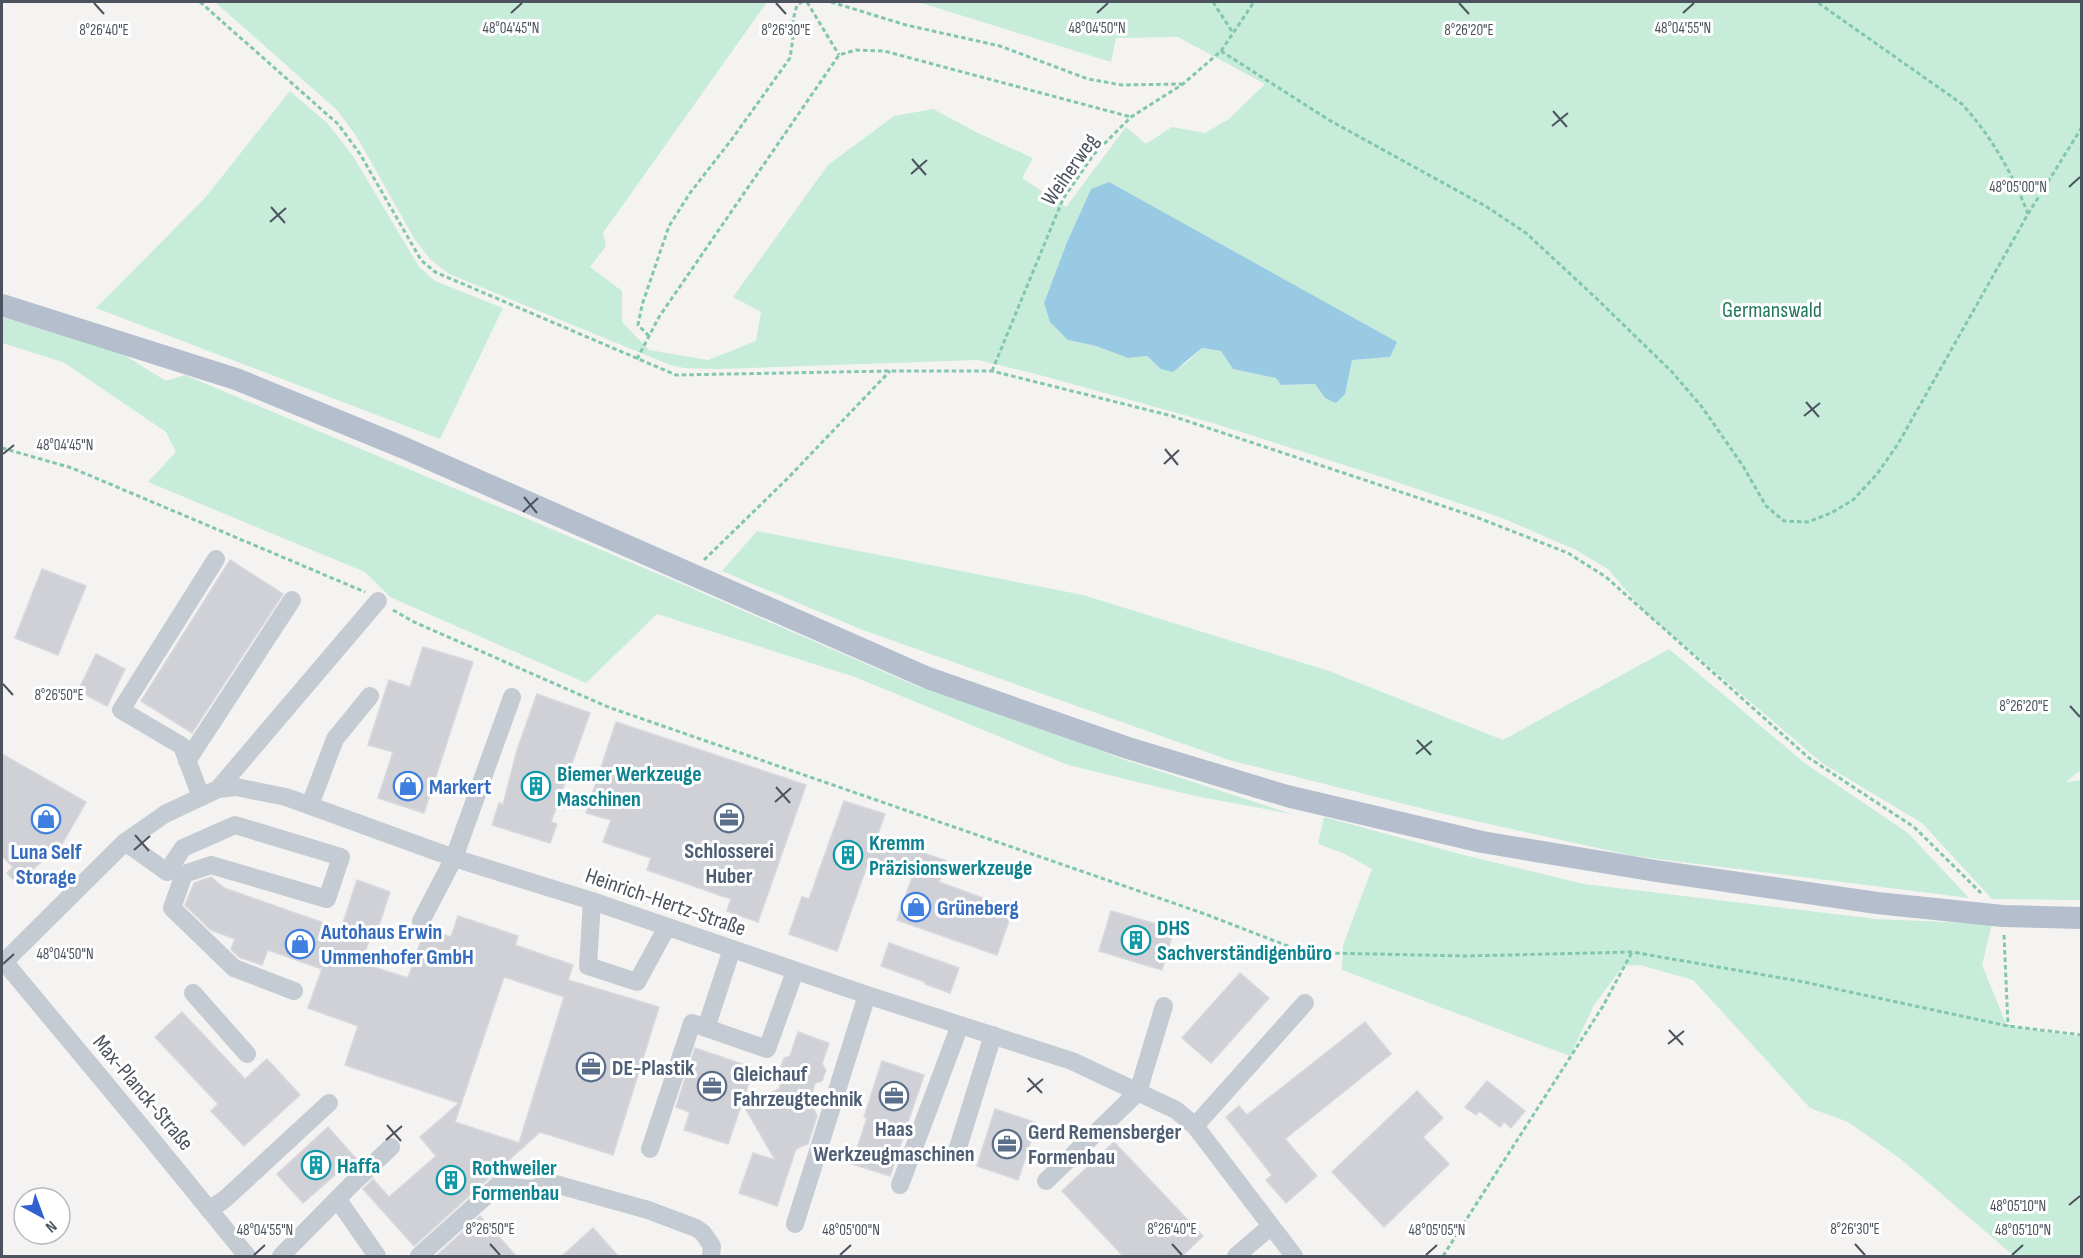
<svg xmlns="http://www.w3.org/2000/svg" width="2083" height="1258" font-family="'Sofia Sans Condensed',sans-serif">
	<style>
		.green { fill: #c7ecda; fill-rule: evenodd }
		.water { fill: #99cae3 }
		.building { fill: #d0d1d6; stroke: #d7d8dd; stroke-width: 1.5; fill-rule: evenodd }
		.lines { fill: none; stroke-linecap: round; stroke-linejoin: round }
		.path { stroke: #82c6ad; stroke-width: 3; stroke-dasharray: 4.5 3; stroke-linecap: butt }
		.minor { stroke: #c5cbd2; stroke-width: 18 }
		.major { stroke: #b5becd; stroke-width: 22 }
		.ticks { fill: none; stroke: #4c535e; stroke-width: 2 }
		.labels { text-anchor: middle; stroke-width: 6; stroke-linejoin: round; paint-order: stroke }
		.street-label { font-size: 22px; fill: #4c535e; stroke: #fff }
		.park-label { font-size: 22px; fill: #237959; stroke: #fff }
		.culture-label { font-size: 22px; font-weight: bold; fill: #0d838f; stroke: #fff; text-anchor: start }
		.shop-label { font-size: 22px; font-weight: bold; fill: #366cbe; stroke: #fff; text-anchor: start }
		.service-label { font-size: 22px; font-weight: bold; fill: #4e5e75; stroke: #fff; text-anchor: start }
		.ticks-label { font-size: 15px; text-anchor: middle; fill: #4c535e; stroke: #fff; stroke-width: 6; stroke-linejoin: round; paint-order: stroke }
	</style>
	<rect width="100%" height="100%" fill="#f4f3f2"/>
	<!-- green -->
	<g class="green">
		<path d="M215,2H767L603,233L606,246L590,267L622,291V322L649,350L708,360L756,341L761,312L733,297L828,165L894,116L933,109L978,133L1033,158L1022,178L1066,207L1126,127L1146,144L1172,127L1205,133L1229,119L1265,84L1178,37L1116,38L1111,62L918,2H2081L2082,769L2066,782L2081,780V900L1992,899L1922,823L1822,763L1644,611L1608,569L1576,550L1502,518L1391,480L1213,423L1036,374L978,360L717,369L684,368L670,365L449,274L431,260L415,240L357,137L338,111ZM1091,189L1390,357L1351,360L1345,394L1325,398L1315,384L1282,385L1277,378L1233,369L1221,351L1202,348L1184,365L1161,369L1147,356L1128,358L1096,346L1068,340L1044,303L1067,242Z"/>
		<path d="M290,91L328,124L353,156L419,267L435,281L503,308L440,439L96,308L205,198Z"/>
		<path d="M2,317L121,353L166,381L185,375L682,584L919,687L1054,732L1122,759L1292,814L1195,796L1068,765L855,677L657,614L586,683L390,597L365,572L148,482L176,452L166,432L63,362L2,343Z"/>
		<path d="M757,531L1083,595L1329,671L1503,740L1669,649L1806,764L1908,833L1969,898L1634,856L1444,814L1229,760L860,629L722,571Z"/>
		<path d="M1324,817L1464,855L1584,884L1876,919L1992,924L1982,965L2007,1026L2081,1037V1256H2014L1902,1160L1848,1122L1810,1108L1693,980L1640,965L1623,966L1594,1005L1570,1056L1342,970L1343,945L1372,869L1343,853L1318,844Z"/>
	</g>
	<!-- water -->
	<path class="water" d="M1109,182L1397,342L1390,357L1352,360L1345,394L1336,403L1325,398L1315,384L1281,385L1276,378L1233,369L1221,351L1202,348L1173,372L1161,369L1147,356L1128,358L1096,346L1068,340L1050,322L1044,303L1067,242L1091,189Z"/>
	<!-- building -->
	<g class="building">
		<path d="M230,560L283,594L192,733L141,701Z"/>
		<path d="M42,569L86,586L58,655L15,638Z"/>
		<path d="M423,647L473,662L424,813L378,798L393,752L368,745L389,680L410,687Z"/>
		<path d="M96,654L125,669L107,706L78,691Z"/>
		<path d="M537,694L590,713L551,822L557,824L550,843L492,825L499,803L503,805L517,750Z"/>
		<path d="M616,722L806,785L758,922L727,911L731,899L647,870L651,858L603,842L611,820L586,813Z"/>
		<path d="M2,754L86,802L62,844L57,841L51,853L17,884L7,873L13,867L2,856Z"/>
		<path d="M844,801L885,814L877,837L947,861L939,882L1013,909L997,955L897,920L914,872L870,857L837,951L789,934L802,897L809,899Z"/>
		<path d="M211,877L224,888L341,929L357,880L390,892L378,928L374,927L361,963L408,978L424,932L428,929L451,937L458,916L518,936L515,945L573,965L568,980L659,1007L613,1155L540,1132L500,1168L504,1172L489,1178L414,1246L363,1189L373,1179L389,1197L436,1156L420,1137L459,1103L345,1065L358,1026L308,1008L322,969L268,950L262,965L239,957L231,949L235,939L211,930L185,905L194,883ZM504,977L564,997L519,1143L455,1122Z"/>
		<path d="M1111,911L1174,929L1162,970L1099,951Z"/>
		<path d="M889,943L959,968L950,993L925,984V982L881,966Z"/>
		<path d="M1240,973L1269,998L1211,1063L1182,1038Z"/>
		<path d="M182,1012L245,1079L267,1059L300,1095L244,1146L211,1111L218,1104L155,1037Z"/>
		<path d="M1365,1022L1391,1054L1285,1139L1317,1176L1286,1203L1266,1180L1272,1175L1226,1117L1239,1106L1247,1115Z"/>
		<path d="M798,1032L829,1043L822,1064L826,1070L822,1081L815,1083L810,1101L817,1116L808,1144L796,1149L777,1206L739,1193L753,1153L775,1160L744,1106L779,1089L785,1071L781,1066L784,1058L790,1056Z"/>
		<path d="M695,1048L754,1068L728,1144L684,1130L690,1112L676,1107Z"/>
		<path d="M882,1061L924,1075L890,1176L852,1164L867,1118L864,1117Z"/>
		<path d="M1487,1081L1525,1111L1511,1128L1504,1122L1500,1127L1479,1111L1476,1115L1465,1107Z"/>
		<path d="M1417,1091L1443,1118L1423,1137L1449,1164L1384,1227L1332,1172Z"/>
		<path d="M995,1109L1037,1123L1018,1180L977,1166Z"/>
		<path d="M328,1127L359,1162L349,1172L344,1167L303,1203L277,1174Z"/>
		<path d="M1114,1142L1203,1236L1181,1257H1124L1062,1191Z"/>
		<path d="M480,1216L517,1257H435Z"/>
		<path d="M593,1228L619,1257H561Z"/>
	</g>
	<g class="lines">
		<!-- path -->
		<g class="path">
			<path d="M200,2L338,124L360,154L421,260L435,272L676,375L890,371H992L1172,416L1476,517L1568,553L1606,577L1809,758L1914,827L1981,893"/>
			<path d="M807,2L839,55"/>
			<path d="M831,2L906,25L1000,46L1088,79L1122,85L1182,84"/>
			<path d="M1213,2L1233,33"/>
			<path d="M1221,51L1329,120L1487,207L1526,233L1597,299L1672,372L1702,407L1743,466L1766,506L1784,521L1808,522L1831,513L1853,500L1877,474L1898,444L2028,214C2013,174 1991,136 1962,104L1817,2"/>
			<path d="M2028,214L2082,127"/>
			<path d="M649,336L638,325L642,305L669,226L690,193L732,139L790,58L793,38V20L797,5L802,2"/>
			<path d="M637,359L659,317L839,55L856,50L884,51L1131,117"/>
			<path d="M992,371L1063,199L1094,154L1131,117L1183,84L1221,51L1254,2"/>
			<path d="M2,448L72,468L365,592"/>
			<path d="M704,560L788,478L890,371"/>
			<path d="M393,610L414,622L608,707L1205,914L1298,950L1329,953L1466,956L1632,952L1799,981L2008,1026L2082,1035"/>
			<path d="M2004,935L2008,1026"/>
			<path d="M1443,1256L1603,1006L1632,952"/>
		</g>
		<!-- minor -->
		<g class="minor">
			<path d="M187,761L292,600"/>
			<path d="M218,789L378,601"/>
			<path d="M201,797L182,746L121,710L216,559"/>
			<path d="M310,805L335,739L370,696"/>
			<path d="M125,842L167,872L183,848L235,825L341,857L327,899L211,865L184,874L172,908L234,968L294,991"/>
			<path d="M592,901L588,966L637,982L667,927"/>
			<path d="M421,921L454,858L512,697"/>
			<path d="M2,959L150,1137L247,1256"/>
			<path d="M2,964L125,842L165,814L201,797L218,789L236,787L286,797L454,858L592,901L867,995L1072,1061L1176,1110L1195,1126L1294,1256"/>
			<path d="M193,993L247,1054"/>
			<path d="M706,1028L732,949"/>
			<path d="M1195,1126L1305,1003"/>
			<path d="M650,1149L692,1023L767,1049L795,971"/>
			<path d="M956,1154L993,1035"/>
			<path d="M1046,1181L1138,1092L1164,1006"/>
			<path d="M900,1185L960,1025"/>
			<path d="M338,1200L377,1256"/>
			<path d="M209,1210L225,1199L329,1103"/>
			<path d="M795,1224L867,995"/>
			<path d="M281,1256L351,1185L391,1147"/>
			<path d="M419,1256L497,1186L534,1189L548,1182L648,1210L696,1228L703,1233L712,1246L711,1256"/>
			<path d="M1236,1256L1271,1226"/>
		</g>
		<!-- major -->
		<path class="major" d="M2,305L236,379L402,447L928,678L1128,748L1287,796L1482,842L1656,871L1877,903L2003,916L2082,918"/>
	</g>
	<!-- ticks -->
	<path class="ticks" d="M94,3L104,14M776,3L786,14M1459,3L1469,14M511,13L522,3M1097,13L1108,3M1683,13L1694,3M1553,111L1567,127M1552,126L1568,113M912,159L926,175M911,174L927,160M2069,187L2080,177M271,207L285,223M270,222L286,208M1806,402L1819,417M1804,416L1820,403M1165,449L1178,465M3,454L14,445M1164,464L1179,450M524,497L537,513M523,512L538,498M3,684L13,695M2070,706L2080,717M1417,740L1431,755M1416,754L1432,741M776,787L790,803M775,802L791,788M135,835L149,851M134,850L150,836M3,964L14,954M1669,1030L1683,1045M1668,1044L1684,1031M1028,1078L1042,1093M1027,1092L1043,1079M387,1125L401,1141M386,1140L402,1126M2069,1205L2080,1196M490,1244L500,1255M1172,1244L1182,1255M1855,1244L1865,1255M254,1255L265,1245M840,1255L851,1245M1426,1255L1437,1245M2012,1255L2023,1245"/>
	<!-- icons -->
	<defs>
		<g id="shop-ring" transform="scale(1.5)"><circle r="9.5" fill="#fff" stroke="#3f7fe0" stroke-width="1.5"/><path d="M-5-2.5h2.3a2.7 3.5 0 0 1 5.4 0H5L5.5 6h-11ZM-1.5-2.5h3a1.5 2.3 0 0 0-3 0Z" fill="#3f7fe0"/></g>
		<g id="building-ring" transform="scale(1.5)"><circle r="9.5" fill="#fff" stroke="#0f9aa8" stroke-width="1.5"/><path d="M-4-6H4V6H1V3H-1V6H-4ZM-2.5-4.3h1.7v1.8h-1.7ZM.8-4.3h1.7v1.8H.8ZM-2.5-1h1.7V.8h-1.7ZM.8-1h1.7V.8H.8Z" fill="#0f9aa8"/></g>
		<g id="office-ring" transform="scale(1.5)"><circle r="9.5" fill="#fff" stroke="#5c6f8a" stroke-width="1.5"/><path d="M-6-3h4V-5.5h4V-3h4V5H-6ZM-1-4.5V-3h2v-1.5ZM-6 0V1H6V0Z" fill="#5c6f8a"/></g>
	</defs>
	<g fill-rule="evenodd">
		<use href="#shop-ring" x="408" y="786"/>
		<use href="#building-ring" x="536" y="786"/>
		<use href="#office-ring" x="729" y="818"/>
		<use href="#shop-ring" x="46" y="819"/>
		<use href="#building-ring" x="848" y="855"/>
		<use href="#shop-ring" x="916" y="907"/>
		<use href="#building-ring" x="1136" y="940"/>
		<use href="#shop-ring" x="300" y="944"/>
		<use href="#office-ring" x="591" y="1067"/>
		<use href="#office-ring" x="712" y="1086"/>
		<use href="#office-ring" x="894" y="1096"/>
		<use href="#office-ring" x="1007" y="1144"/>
		<use href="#building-ring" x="316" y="1165"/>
		<use href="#building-ring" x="451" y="1180"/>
	</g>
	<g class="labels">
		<!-- street labels -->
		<g class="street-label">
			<text transform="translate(1069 169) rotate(-55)" y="8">Weiherweg</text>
			<text transform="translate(666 901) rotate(19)" y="8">Heinrich-Hertz-Straße</text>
			<text transform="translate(144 1092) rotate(50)" y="8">Max-Planck-Straße</text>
		</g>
		<!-- park labels -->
		<g class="park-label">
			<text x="1772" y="317">Germanswald</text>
		</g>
		<!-- culture labels -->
		<g class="culture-label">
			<text x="557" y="781">Biemer Werkzeuge<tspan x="557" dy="25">Maschinen</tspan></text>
			<text x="869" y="850">Kremm<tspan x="869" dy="25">Präzisionswerkzeuge</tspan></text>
			<text x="1157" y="935">DHS<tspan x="1157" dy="25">Sachverständigenbüro</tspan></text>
			<text x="337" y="1173">Haffa</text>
			<text x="472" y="1175">Rothweiler<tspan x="472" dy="25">Formenbau</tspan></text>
		</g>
		<!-- shop labels -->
		<g class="shop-label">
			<text x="429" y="794">Markert</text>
			<text x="46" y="859" text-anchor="middle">Luna Self<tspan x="46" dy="25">Storage</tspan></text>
			<text x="937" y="915">Grüneberg</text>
			<text x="321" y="939">Autohaus Erwin<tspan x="321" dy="25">Ummenhofer GmbH</tspan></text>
		</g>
		<!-- service labels -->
		<g class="service-label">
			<text x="729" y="858" text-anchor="middle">Schlosserei<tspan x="729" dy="25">Huber</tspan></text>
			<text x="612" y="1075">DE-Plastik</text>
			<text x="733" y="1081">Gleichauf<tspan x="733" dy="25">Fahrzeugtechnik</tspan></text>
			<text x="894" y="1136" text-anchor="middle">Haas<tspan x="894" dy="25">Werkzeugmaschinen</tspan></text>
			<text x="1028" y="1139">Gerd Remensberger<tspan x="1028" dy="25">Formenbau</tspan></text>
		</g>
	</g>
	<g class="ticks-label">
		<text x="511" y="33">48°04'45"N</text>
		<text x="1097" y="33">48°04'50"N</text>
		<text x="1683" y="33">48°04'55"N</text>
		<text x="104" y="35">8°26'40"E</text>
		<text x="786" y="35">8°26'30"E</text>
		<text x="1469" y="35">8°26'20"E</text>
		<text x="2018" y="192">48°05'00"N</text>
		<text x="65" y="450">48°04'45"N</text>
		<text x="59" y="700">8°26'50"E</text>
		<text x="2024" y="711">8°26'20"E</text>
		<text x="65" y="959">48°04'50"N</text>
		<text x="2018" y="1211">48°05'10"N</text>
		<text x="490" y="1234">8°26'50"E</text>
		<text x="1172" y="1234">8°26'40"E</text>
		<text x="1855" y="1234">8°26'30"E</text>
		<text x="265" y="1235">48°04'55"N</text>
		<text x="851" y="1235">48°05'00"N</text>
		<text x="1437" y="1235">48°05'05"N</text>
		<text x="2023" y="1235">48°05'10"N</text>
	</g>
	<!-- border -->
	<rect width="2083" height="1258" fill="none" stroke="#4c535e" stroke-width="6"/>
	<!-- north arrow -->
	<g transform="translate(42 1216) rotate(139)"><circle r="28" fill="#ffffff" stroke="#b7babf" stroke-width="1.5"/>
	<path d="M0-4.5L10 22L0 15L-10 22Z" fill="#2f61d1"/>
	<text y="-9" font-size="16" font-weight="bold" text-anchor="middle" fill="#4c535e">N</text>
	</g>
</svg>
